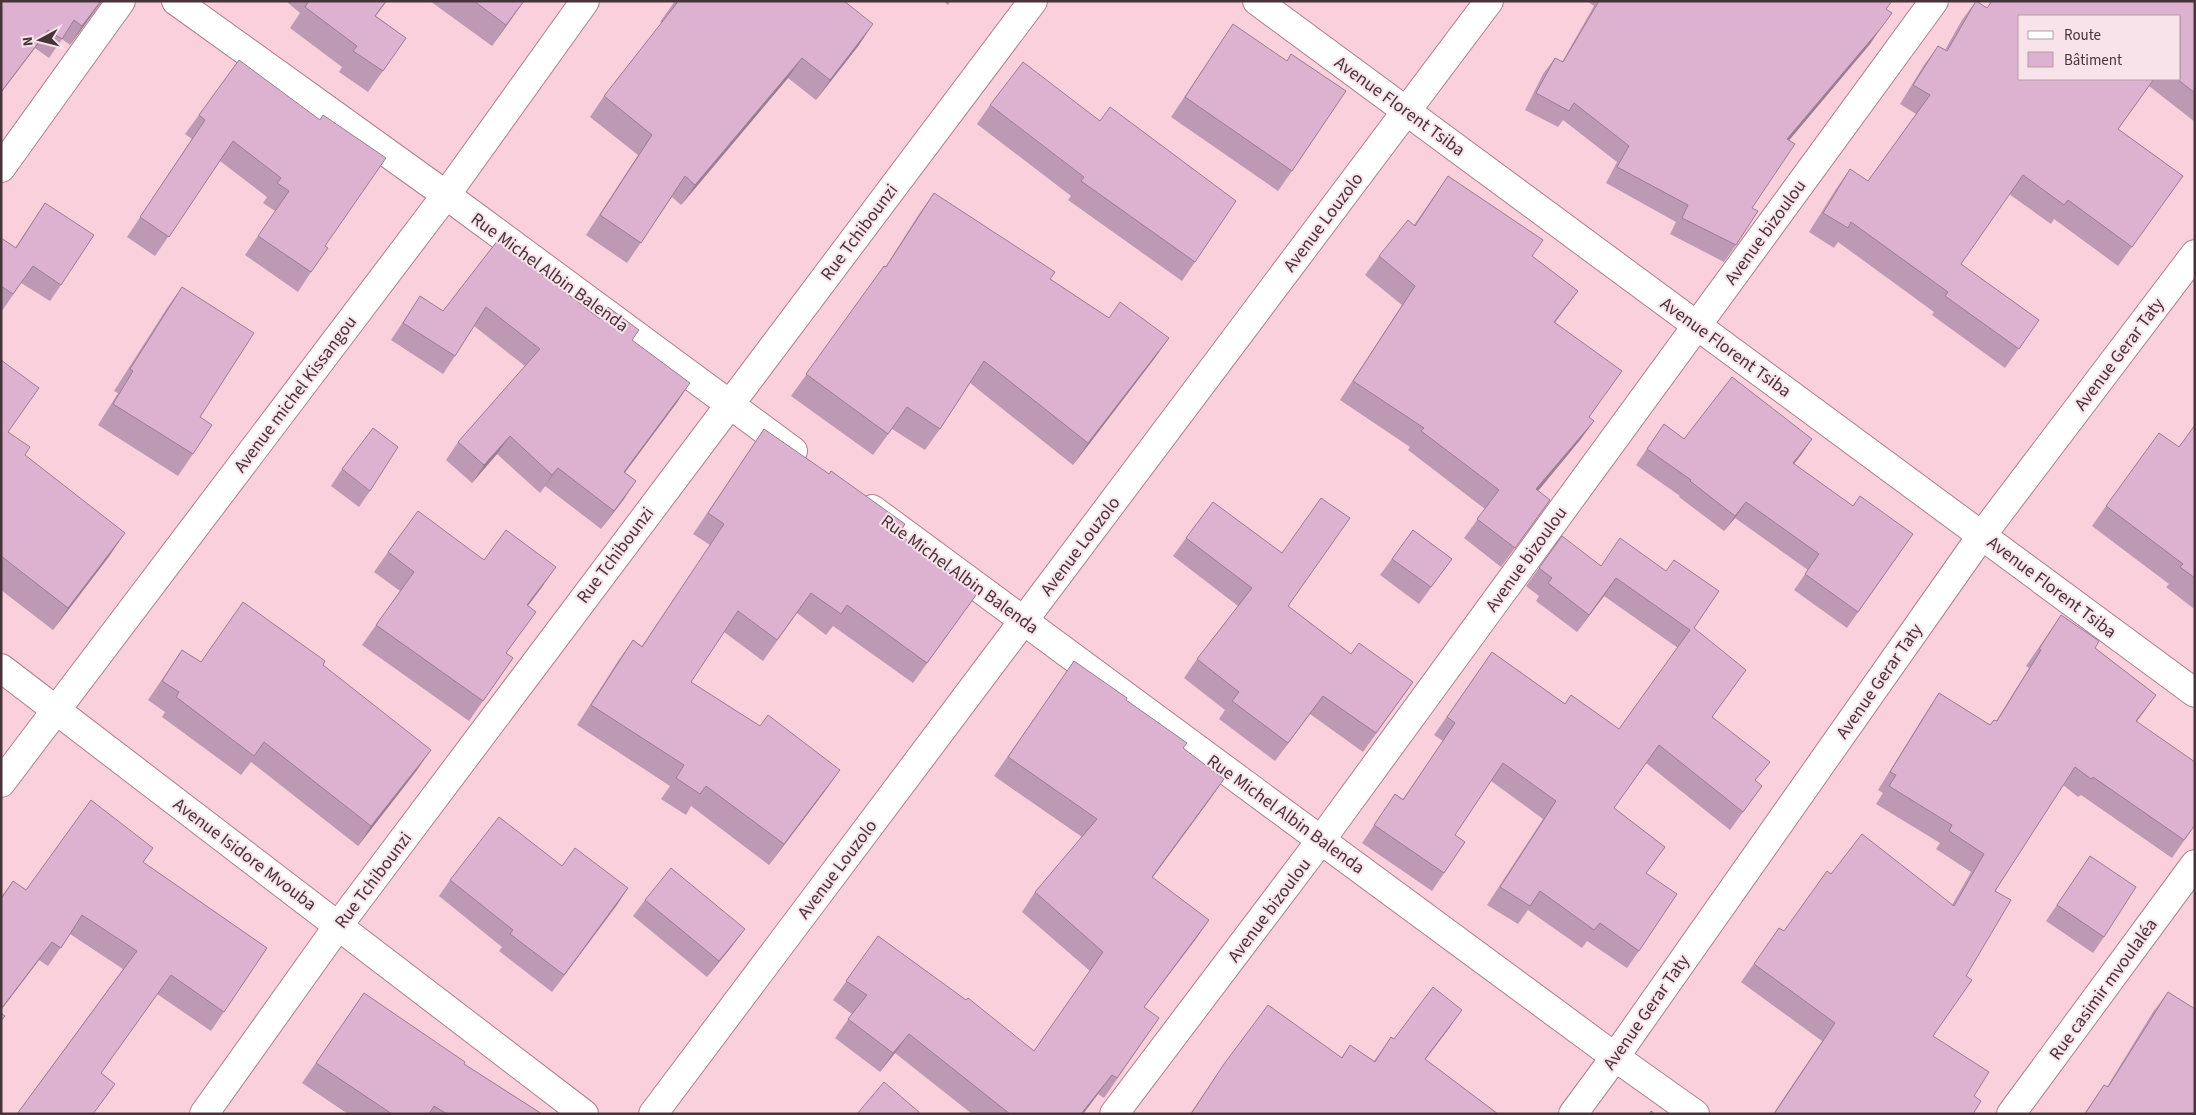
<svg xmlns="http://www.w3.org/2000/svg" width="2196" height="1115" font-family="'Source Sans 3',sans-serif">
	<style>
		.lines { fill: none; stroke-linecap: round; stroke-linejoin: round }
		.minor-casing { stroke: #b07f8f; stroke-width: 30 }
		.minor { stroke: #fff; stroke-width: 28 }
		.wall { fill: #be99b4; fill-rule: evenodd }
		.shaded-wall { fill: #9b7d92 }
		.building { fill: #ddb2d1; stroke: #9b7d92 }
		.labels { text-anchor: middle; stroke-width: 4; stroke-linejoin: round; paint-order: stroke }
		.street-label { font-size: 18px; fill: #473339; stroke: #f9e3ea }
	</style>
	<rect width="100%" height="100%" fill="#fbd0dd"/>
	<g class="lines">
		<!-- minor casing -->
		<g class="minor-casing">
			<g id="minor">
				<path d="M176,1L446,195L793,451"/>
				<path d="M1257,1L2195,693"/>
				<path d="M1,168L121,1"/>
				<path d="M872,509L1615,1057L1695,1114"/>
				<path d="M1,668L584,1114"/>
				<path d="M1,783L446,195L585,1"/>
				<path d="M204,1114L338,926L1033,1"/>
				<path d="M653,1114L1489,1"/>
				<path d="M1114,1114L1321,840L1934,1"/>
				<path d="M1573,1114L1615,1057L1982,535L2195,254"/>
				<path d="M2011,1114L2195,864"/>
			</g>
		</g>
		<!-- minor -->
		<use href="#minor" class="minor"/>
	</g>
	<!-- wall -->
	<g class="wall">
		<path d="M1,1H102L70,45L62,39L49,58L35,48Z"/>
		<path d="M286,1H387L376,16L406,38L368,92L339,72L342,67L290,28L300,13Z"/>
		<path d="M430,1H524L492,46Z"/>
		<path d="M675,1L859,45L816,100L788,78L681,205L672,197L627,263L586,235L638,155L590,117L604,96L662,23L660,22Z"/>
		<path d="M943,1H951L948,5Z"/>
		<path d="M1587,1H1892L1886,9L1870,44L1789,140L1752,208L1736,245L1724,262L1670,234L1676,222L1606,183L1617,162L1563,120L1558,127L1525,110L1543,74L1555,58L1562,62L1594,6Z"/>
		<path d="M1976,1L1987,8L2195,1V122L2149,86L2118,129L2183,176L2118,266L2054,219L2051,224L2009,194L1961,264L2039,320L2005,368L1932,315L1934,312L1838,242L1834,248L1809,232L1836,189L1850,169L1868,181L1916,114L1900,104L1924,65L1938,46L1945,50L1962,20ZM2180,16V79H2020Z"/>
		<path d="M1233,24L1292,171L1278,191L1171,117Z"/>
		<path d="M239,60L325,246L311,272L298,292L245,255L275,211L263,203L267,197L220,161L155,256L127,237L192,139L185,134Z"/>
		<path d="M990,105L1195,262L1182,281L1068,200L1071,196L977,124Z"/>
		<path d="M1448,176L1532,256L1578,291L1555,323L1589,417L1594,421L1580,440L1538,491L1550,500L1501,567L1464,538L1485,509L1408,450L1410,447L1340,400L1402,305L1365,275L1379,256L1414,225Z"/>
		<path d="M934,193L1050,279L1109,318L1169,338L1154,359L1073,465L970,383L940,429L925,450L892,429L873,455L791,396L884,266H886L919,214Z"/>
		<path d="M45,203L61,285L50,301L21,283L2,311L1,310V238L15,248Z"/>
		<path d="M498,240L600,319L632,340L678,401L625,472L624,499L601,529L545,486L540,493L497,454L472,483L446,460L458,442L525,366L474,326L455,356L443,374L391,340L420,296L443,311Z"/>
		<path d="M182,287L200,417L193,454L178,476L98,425L118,393L114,391L167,308Z"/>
		<path d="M1,360L8,432L25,455L110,555L53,630L1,590Z"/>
		<path d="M1664,424L1684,439H1812L1794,464L1853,506L1913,534L1847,628L1794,590L1808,570L1735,518L1724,531L1679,497L1680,496L1636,465Z"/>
		<path d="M2195,425V606L2193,608L2166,587L2169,584L2092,526L2106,506L2179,447Z"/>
		<path d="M764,429L899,534L964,612L913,683L833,626L826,635L797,613L763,661L724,632L691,682L825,791L769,865L691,806L686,815L661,799L670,786L577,725L618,661L633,640L642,646L710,545L693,534Z"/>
		<path d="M342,469L370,491L359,507L331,486Z"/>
		<path d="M1413,530L1452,559L1419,604L1380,575Z"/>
		<path d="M1186,538L1288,606L1351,654L1413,682L1363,752L1310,714L1275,761L1219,719L1225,710L1184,678L1197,659L1238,606L1173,556Z"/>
		<path d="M388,552L484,560L542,587L528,606L536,612L506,653L513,658L469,721L362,645L400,591L374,572Z"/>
		<path d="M1601,566L1694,628L1713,717L1756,781L1762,786L1730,830L1646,763L1614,808L1665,847L1646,873L1639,951L1627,968L1587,941L1582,948L1528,910L1518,924L1487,905L1543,819L1491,781L1455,835L1465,842L1432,891L1362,843L1395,794L1403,799L1443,741L1434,735L1492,652L1565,704L1619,729L1678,648L1604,596L1577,632L1536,601L1539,596L1526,586L1539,568Z"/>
		<path d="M2061,615L2095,648L2156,695L2137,721L2195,825L2172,858L2081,795L2078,797L2063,785L1995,891L1966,976L1933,1036L1974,1096L1973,1114H1773L1822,1041L1741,982L1779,928L1784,931L1831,874L1952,905L1971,872L1936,849L1940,843L1876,804L1883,793L1878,790L1927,711L1939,693L1990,725L1994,720L1996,721L2029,668L2026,666Z"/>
		<path d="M182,650L201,662L323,665L417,770L358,846L251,762L241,775L162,717L165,712L148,700Z"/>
		<path d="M1074,661L1126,700L1183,749L1224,779L1152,877L1209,920L1195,940L1144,1007L1159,1018L1104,1098L1098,1094L1083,1114H972L895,1053L880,1072L835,1038L852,1014L833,1000L878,936L1034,1051L1090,971L1022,912L1035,892L1082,837L994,776Z"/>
		<path d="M2090,856L2104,937L2093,953L2046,921Z"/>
		<path d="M143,862L267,948L211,1031L157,994L101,1073L115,1084L102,1102L17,1114L123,969L70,934L48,966L39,960L1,1010V897L13,881L26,890Z"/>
		<path d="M562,866L628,888L552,992L499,951L502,947L439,896L450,880Z"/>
		<path d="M645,900L733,945L707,977L633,916Z"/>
		<path d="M2168,992L2195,1114H2084L2104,1085L2107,1087L2153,1012Z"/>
		<path d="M364,993L464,1064L542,1114H348L302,1083Z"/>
		<path d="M1450,1027L1425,1059L1498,1114H1190L1224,1064L1341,1058L1350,1045L1374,1061L1391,1037L1394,1039Z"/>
	</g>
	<!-- shaded-wall -->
	<g class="shaded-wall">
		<path d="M101,1H102L70,45L82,26Z"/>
		<path d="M524,1L510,21L492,46L506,25Z"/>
		<path d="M873,24L859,45L816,100L830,80Z"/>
		<path d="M1881,28L1870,44L1776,156L1787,139Z"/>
		<path d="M48,30L35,48L1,93V92Z"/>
		<path d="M802,58L788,78L681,205L695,185Z"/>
		<path d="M1169,338L1154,359L1073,465L1088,443Z"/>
		<path d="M690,383L678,401L612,490L624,472Z"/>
		<path d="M1594,421L1580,440L1523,509L1536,489Z"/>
		<path d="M510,436L497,454L472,483L484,465Z"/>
		<path d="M1812,439L1801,455L1782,479L1793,463Z"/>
		<path d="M558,468L545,486L540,493L552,475Z"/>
		<path d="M636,481L624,499L601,529L614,511Z"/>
		<path d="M1746,502L1735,518L1724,531L1735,516Z"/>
		<path d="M125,533L110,555L53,630L68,608Z"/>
		<path d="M556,567L542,587L513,625L527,605Z"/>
		<path d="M1616,578L1604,596L1577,632L1589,615Z"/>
		<path d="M2156,695L2143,713L2123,739L2136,721Z"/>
		<path d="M1323,696L1310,714L1275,761L1288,743Z"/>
		<path d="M431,750L417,770L358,846L371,826Z"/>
		<path d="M840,770L825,791L769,865L784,844Z"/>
		<path d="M1224,779L1211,798L1139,896L1152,877Z"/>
		<path d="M628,888L617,905L552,992L564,975Z"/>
		<path d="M1209,920L1195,940L1130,1026L1144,1007Z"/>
		<path d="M745,929L733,945L707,977L719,961Z"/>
		<path d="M52,942L39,960L1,1010V1009Z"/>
		<path d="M1462,1010L1450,1027L1413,1076L1425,1059Z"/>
		<path d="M909,1034L895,1053L880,1072L893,1053Z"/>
		<path d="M1112,1075L1098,1094L1083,1114H1081Z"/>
	</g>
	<!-- building -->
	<g class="building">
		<path d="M1,1H101L82,26L74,20L62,39L48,30L1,92Z"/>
		<path d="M309,1H386L375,16L406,38L383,71L353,51L357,46L305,7Z"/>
		<path d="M474,1H524L506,25Z"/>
		<path d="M675,1H844L873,24L830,80L802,58L695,185L685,176L641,243L600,215L652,135L604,96L677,3Z"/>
		<path d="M1599,1H1892L1886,9L1892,13L1881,28L1787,139L1795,144L1752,208L1758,211L1736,245L1682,218L1688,205L1617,167L1629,146L1574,103L1569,111L1536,93L1555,58L1563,62Z"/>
		<path d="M1976,1L1987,8L1992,1H2195V93L2177,79H2180V16H2020V79H2154L2118,129L2183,176L2132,247L2068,200L2064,205L2023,175L1961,264L2039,320L2019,349L1945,296L1948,292L1851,222L1848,228L1823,213L1850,169L1868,181L1930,95L1913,85L1938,46L1947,51Z"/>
		<path d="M1233,24L1287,61L1291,54L1346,91L1292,171L1185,97Z"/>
		<path d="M239,60L320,120L323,115L386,158L325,246L328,248L311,272L258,236L289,191L277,183L281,178L233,141L169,237L140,217L205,120L199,115Z"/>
		<path d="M1023,62L1100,121L1110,107L1236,201L1195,262L1081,181L1084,177L990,105Z"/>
		<path d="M1448,176L1543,240L1532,256L1578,291L1554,322L1622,371L1589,417L1594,421L1536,489L1550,500L1515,548L1477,519L1499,490L1421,431L1424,428L1353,381L1415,286L1379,256L1408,220L1415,226Z"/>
		<path d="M934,193L1055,272L1050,279L1109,318L1120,302L1169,338L1088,443L984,361L940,429L907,407L888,434L806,374L884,266L886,267Z"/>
		<path d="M45,203L94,235L61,285L33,266L13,294L1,286V238L16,248Z"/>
		<path d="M498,240L600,319L608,307L639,330L632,340L690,383L624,472L636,481L614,511L558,468L552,475L510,436L484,465L458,442L540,349L486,307L455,356L403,323L420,296L443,311Z"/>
		<path d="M182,287L254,333L200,417L212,425L193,454L113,404L133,371L130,369Z"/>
		<path d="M1,360L39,388L8,432L30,447L25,455L125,533L68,608L1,556Z"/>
		<path d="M1732,377L1812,439L1793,463L1853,506L1860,496L1913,534L1858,612L1805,574L1819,554L1746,502L1735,516L1690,481L1691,480L1647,449L1664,424L1684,439Z"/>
		<path d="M2195,425V578L2180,567L2183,564L2106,506L2159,433L2179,447Z"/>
		<path d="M373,428L398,447L370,491L342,469Z"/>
		<path d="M764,429L829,474L831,471L905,524L899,534L979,591L927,663L847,605L841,614L811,593L777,640L738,611L691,682L760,726L768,715L840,770L784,844L706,786L700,794L676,778L684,765L591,705L633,640L642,647L724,524L708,513Z"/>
		<path d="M1321,498L1350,518L1288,606L1351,654L1359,643L1413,682L1376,733L1323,696L1288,743L1232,701L1239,692L1197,659L1252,588L1186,538L1213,502L1282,553Z"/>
		<path d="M418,511L484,560L506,530L556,567L527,605L536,612L506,653L513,658L483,701L376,625L414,572L388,552Z"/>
		<path d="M1413,530L1452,559L1431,587L1392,559Z"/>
		<path d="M1562,536L1601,566L1620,538L1666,571L1674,560L1719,591L1694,628L1746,670L1712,717L1770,762L1755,780L1762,786L1743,812L1659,745L1614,808L1665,847L1646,873L1677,894L1639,951L1600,923L1594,930L1540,891L1530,906L1500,887L1556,801L1503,763L1455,835L1465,842L1444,873L1374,825L1395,794L1403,800L1455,723L1447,717L1492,652L1565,704L1571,695L1619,729L1690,630L1616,578L1589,615L1548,583L1552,578L1539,568Z"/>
		<path d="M243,602L325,661L323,665L431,750L371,826L264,742L254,756L176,697L179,692L162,681L182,650L201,662Z"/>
		<path d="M2061,615L2099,641L2095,648L2156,695L2136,721L2195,762V825L2184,840L2093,777L2091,779L2075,767L1995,891L2011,900L1966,976L1972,980L1933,1036L1989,1072L1974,1096L1981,1101L1973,1114H1774L1835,1023L1754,964L1779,928L1784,931L1827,871L1831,874L1862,834L1954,906L1984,854L1949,831L1952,825L1889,786L1896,775L1890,772L1939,693L1990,725L1994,720L1997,721L2041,650L2039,649Z"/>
		<path d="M1074,661L1127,698L1126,700L1187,743L1183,748L1224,779L1152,877L1209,920L1144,1007L1159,1018L1117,1078L1112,1075L1081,1114H1010L909,1034L893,1053L848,1019L867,995L846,981L878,936L966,1000L968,998L1034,1051L1103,952L1035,892L1097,819L1008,757Z"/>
		<path d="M91,800L153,848L143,862L267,948L224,1012L171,975L101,1073L115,1084L93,1114H17L137,951L82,915L61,948L52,942L1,1009V899L13,881L26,890Z"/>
		<path d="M499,817L562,866L575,848L628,888L564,975L510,934L513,930L450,880Z"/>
		<path d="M2090,856L2136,887L2104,937L2057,905Z"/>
		<path d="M671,868L745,929L719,961L645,900Z"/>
		<path d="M1433,987L1462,1010L1425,1059L1498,1114H1191L1224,1064L1268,1005L1342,1058L1350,1045L1375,1062L1391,1037L1394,1039Z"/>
		<path d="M2168,992L2195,1009V1114H2085L2104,1085L2108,1087Z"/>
		<path d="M364,993L465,1062L464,1064L542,1114H447L434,1106L429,1114H392L316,1063Z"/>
		<path d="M1,1013L5,1016L1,1021Z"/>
		<path d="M884,1082L919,1112L918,1114H857Z"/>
		<path d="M1651,1111L1655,1114H1649Z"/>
	</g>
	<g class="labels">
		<!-- street labels -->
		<g class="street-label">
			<text transform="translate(1400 106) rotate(36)" y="6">Avenue Florent Tsiba</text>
			<text transform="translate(1323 222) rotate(-53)" y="6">Avenue Louzolo</text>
			<text transform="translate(859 232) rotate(-53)" y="6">Rue Tchibounzi</text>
			<text transform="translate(1765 232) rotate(-54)" y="6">Avenue bizoulou</text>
			<text transform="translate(550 272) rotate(36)" y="6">Rue Michel Albin Balenda</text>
			<text transform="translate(1726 347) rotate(36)" y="6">Avenue Florent Tsiba</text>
			<text transform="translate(2119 354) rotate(-53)" y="6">Avenue Gerar Taty</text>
			<text transform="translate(295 394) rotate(-53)" y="6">Avenue michel Kissangou</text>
			<text transform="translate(1080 546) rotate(-53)" y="6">Avenue Louzolo</text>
			<text transform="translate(615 555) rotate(-53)" y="6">Rue Tchibounzi</text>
			<text transform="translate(1526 559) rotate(-54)" y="6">Avenue bizoulou</text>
			<text transform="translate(960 574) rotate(36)" y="6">Rue Michel Albin Balenda</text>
			<text transform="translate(2052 587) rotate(37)" y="6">Avenue Florent Tsiba</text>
			<text transform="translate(1879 681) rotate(-55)" y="6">Avenue Gerar Taty</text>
			<text transform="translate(1286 814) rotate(36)" y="6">Rue Michel Albin Balenda</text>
			<text transform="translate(245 854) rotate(37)" y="6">Avenue Isidore Mvouba</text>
			<text transform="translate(837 869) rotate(-53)" y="6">Avenue Louzolo</text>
			<text transform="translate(373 880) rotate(-53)" y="6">Rue Tchibounzi</text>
			<text transform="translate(1269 910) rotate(-53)" y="6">Avenue bizoulou</text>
			<text transform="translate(2103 989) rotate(-54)" y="6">Rue casimir mvoulaléa</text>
			<text transform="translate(1646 1012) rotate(-55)" y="6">Avenue Gerar Taty</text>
		</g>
	</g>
	<!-- border -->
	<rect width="2196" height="1115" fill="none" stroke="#473339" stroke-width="5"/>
	<!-- legend -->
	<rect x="2018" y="15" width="162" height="65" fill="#f9e3ea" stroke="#b29da3"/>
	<rect x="2028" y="31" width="25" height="8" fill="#ffffff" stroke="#b29da3"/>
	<text x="2064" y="40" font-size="15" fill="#473339">Route</text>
	<rect x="2028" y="52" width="25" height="15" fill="#ddb2d1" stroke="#b29da3"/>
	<text x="2064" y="65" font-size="15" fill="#473339">Bâtiment</text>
	<!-- north arrow -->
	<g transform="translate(40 40) rotate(263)" stroke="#f9e3ea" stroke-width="4" paint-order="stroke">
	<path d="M0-4L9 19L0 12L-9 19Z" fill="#473339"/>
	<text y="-8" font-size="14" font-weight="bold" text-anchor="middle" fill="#473339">N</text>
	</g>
</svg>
